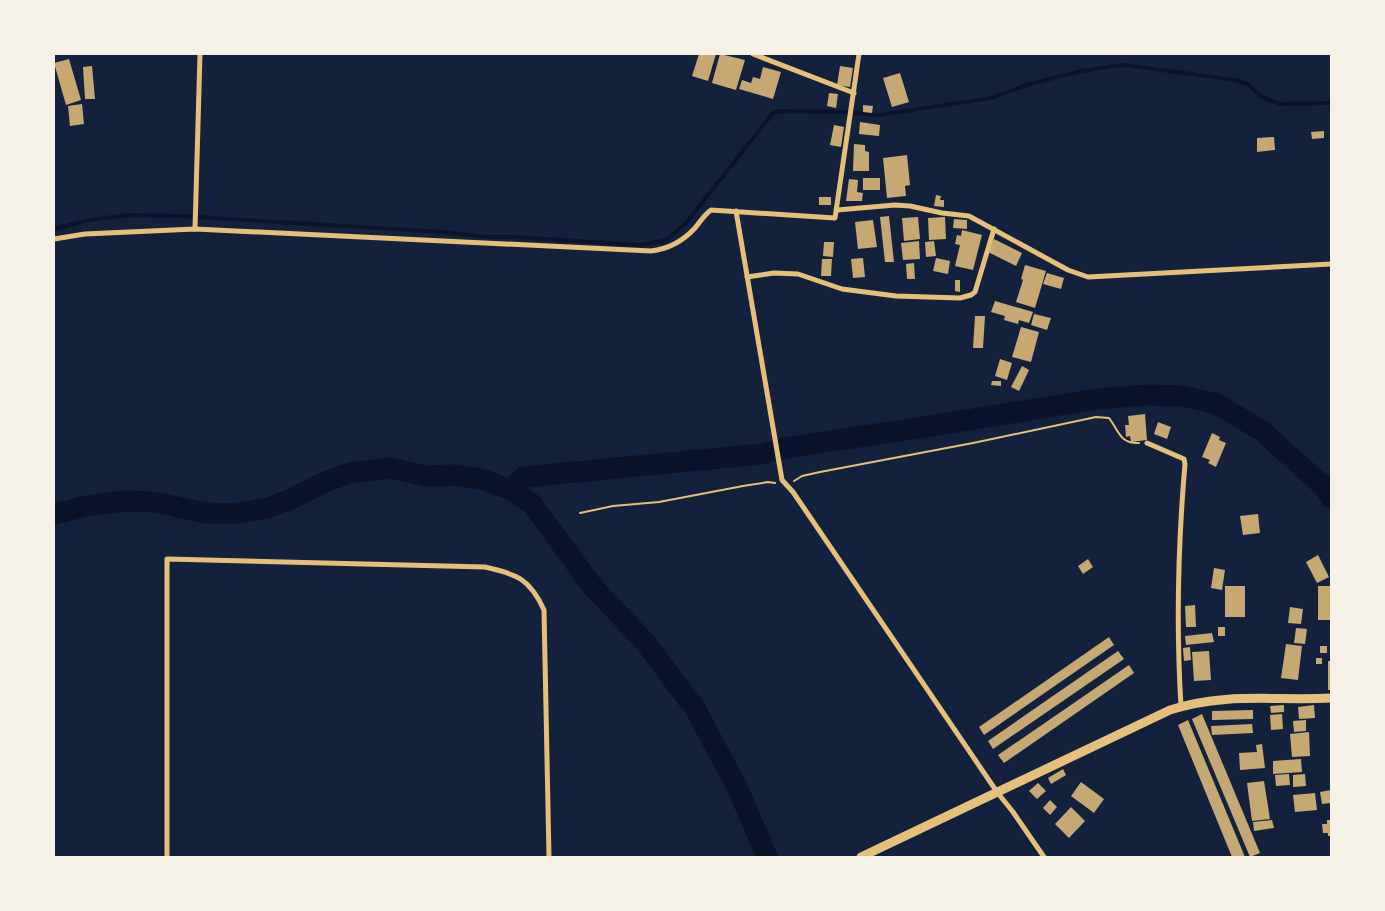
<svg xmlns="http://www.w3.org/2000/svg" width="1385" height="911" font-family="Ubuntu,sans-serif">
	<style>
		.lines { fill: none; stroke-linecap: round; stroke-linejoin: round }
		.stream { stroke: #0b132b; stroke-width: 4 }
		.river { stroke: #0b132b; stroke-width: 21 }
		.building { fill: #c6a872 }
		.path { stroke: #e5c07b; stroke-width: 2 }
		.minor { stroke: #e5c07b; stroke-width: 5 }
		.tertiary { stroke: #e5c07b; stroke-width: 9 }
	</style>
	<rect width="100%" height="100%" fill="#14213d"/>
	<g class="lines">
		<!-- stream -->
		<path class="stream" d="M54,229L89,220L130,215L180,216L444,232L489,237H514L640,245L663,241L669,238L686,223L773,113L779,111L846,112L879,115L991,98L1029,84L1081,71L1115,66L1124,65L1236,80L1247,84L1264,98L1281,104L1331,103"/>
		<!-- river -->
		<g class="river">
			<path d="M510,489L524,477L762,454L785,448L931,426L1096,399L1147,395L1183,396L1217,404L1262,431L1323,486L1331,498"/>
			<path d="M54,514L87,506L124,501L155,502L206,513L235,514L271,507L291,499L327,481L350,473L391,468L425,476L454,475L481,479L510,489L532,504L593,587L645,642L688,700L691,701L737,787L767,857"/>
		</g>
	</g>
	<!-- building -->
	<g class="building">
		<path d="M699,54H716L708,81L692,76Z"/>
		<path d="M720,54L745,60L736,90L712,83Z"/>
		<path d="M69,59L81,100L66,105L54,63Z"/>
		<path d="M92,66L95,99H85L83,67Z"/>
		<path d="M840,66L853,68L850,87L837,85Z"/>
		<path d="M763,67L781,72L773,99L739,89L742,80L751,83L753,77L760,79Z"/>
		<path d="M900,73L909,102L892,107L883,78Z"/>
		<path d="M829,93L838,94L836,108L827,106Z"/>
		<path d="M82,104L84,124L70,126L68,106Z"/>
		<path d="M863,105L873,106L872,113L863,112Z"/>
		<path d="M860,122L880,125L879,136L859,134Z"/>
		<path d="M834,125L844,127L841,147L830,145Z"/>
		<path d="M1324,131V138L1312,139L1311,132Z"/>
		<path d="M1274,137L1275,150L1257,152V138Z"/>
		<path d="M854,144L865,145V151L869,152V171H853Z"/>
		<path d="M907,155L910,185L905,186L906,196L887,198L883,158Z"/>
		<rect x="863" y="178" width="17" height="12"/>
		<path d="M849,179L858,180L857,192L863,193L862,201H846Z"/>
		<path d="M936,195L941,196L940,200H944V207L934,206Z"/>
		<rect x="819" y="197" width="12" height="8"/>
		<path d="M889,216L894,262H885L880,217Z"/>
		<path d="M918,217L920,239L904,241L902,218Z"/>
		<path d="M945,217L946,239L929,240L928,218Z"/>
		<path d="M954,219L967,220V229L953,228Z"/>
		<path d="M873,220L877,247L858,249L855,222Z"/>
		<path d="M962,230L982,235L973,270L955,266L960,245L955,244L957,235L961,236Z"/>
		<path d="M994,239L1022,253L1016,266L988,252Z"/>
		<path d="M919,241L920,259L903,260L901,243Z"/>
		<path d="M934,241L936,256L926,257L925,242Z"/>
		<path d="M824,242H834L833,257L823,256Z"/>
		<path d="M863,258L865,277L853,278L851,259Z"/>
		<path d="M936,258L950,261L948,274L933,271Z"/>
		<path d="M822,259H832L831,276H821Z"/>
		<path d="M914,263L915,279H907L906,264Z"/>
		<path d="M1025,265L1046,271L1035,308L1016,302L1023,280L1021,279Z"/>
		<path d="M1047,273L1064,278L1061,289L1043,284Z"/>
		<path d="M955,280H960V292L955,291Z"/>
		<path d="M995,301L1033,312L1029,323L1019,320L1018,324L1004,320L1005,316L991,312Z"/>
		<path d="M1034,314L1051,318L1047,330L1031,325Z"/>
		<path d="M975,316H985L983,348H973Z"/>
		<path d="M1021,327L1039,332L1031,362L1012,357Z"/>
		<path d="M1000,359L1012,363L1007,380L995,376Z"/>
		<path d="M1022,366L1029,370L1019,391L1011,387Z"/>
		<path d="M992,381H1001V386L991,385Z"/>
		<path d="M1145,414L1147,440L1131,442L1130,436L1126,437L1125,425H1129L1128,416Z"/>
		<path d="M1158,422L1171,427L1167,439L1154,434Z"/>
		<path d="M1212,433L1220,437L1219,440L1226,443L1216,467L1208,463L1210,460L1202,457Z"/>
		<path d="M1258,514L1260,533L1243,535L1240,516Z"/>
		<path d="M1318,555L1329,577L1317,583L1306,562Z"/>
		<path d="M1088,559L1093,567L1083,574L1078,566Z"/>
		<path d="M1214,568L1225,570L1222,590L1211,588Z"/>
		<rect x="1225" y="586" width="20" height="31"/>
		<rect x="1318" y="586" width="13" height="34"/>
		<path d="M1195,605L1196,627H1186L1185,606Z"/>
		<path d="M1290,607L1303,609L1301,624L1288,623Z"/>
		<rect x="1218" y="627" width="7" height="9"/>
		<path d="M1296,628L1307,629L1305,644L1294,643Z"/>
		<path d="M1212,633L1214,642L1186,645L1185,636Z"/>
		<path d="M1109,637L1114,645L984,735L979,727Z"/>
		<path d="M1286,644L1302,646L1298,680L1281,678Z"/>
		<rect x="1320" y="646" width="7" height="7"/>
		<path d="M1190,647L1191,660L1184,661L1183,648Z"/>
		<path d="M1118,651L1124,659L993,749L988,741Z"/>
		<path d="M1209,651L1211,680L1194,681L1192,652Z"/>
		<rect x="1316" y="658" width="6" height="6"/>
		<rect x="1328" y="661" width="3" height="29"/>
		<path d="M1129,665L1134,673L1004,763L998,755Z"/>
		<path d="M1284,705V712L1271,713L1270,706Z"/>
		<path d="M1314,705L1315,718L1299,719L1298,707Z"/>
		<path d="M1253,710V719L1212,720V711Z"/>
		<path d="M1202,714L1260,853L1250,857L1192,719Z"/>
		<path d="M1282,714L1283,729L1271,730L1270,715Z"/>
		<path d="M1188,720L1245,857H1232L1178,725Z"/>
		<path d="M1306,720V731L1294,732L1293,721Z"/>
		<path d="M1252,724L1253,733L1212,735L1211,726Z"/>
		<path d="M1309,732L1310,756L1292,757L1290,734Z"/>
		<path d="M1262,744L1265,768L1240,770L1239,753L1257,752L1256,745Z"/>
		<path d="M1301,759L1302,772L1273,774V761Z"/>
		<path d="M1063,769L1066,775L1051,784L1048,778Z"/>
		<path d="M1289,774L1290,785L1276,786L1275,775Z"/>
		<path d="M1305,774L1306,786L1293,787V775Z"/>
		<path d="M1264,781L1270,819L1252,821L1247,783Z"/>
		<path d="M1081,782L1104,799L1094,813L1071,796Z"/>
		<path d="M1038,783L1046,791L1037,799L1029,791Z"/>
		<path d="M1331,790V803L1322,804L1320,792Z"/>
		<path d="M1315,793L1317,810L1295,812L1293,795Z"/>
		<path d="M1050,800L1057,807L1050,815L1043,808Z"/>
		<path d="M1071,807L1085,821L1069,838L1055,824Z"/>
		<path d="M1272,820L1274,828L1254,831L1253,822Z"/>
		<path d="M1327,820H1331V836H1328V833H1323L1322,824H1327Z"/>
	</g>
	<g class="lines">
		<!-- path -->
		<g class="path">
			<path d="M794,481L802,476L820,472L973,443L1096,417L1109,418C1119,431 1120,444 1139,443"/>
			<path d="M580,513L613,506L659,502L743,486L768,482L775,483"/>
		</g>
		<!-- minor -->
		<g class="minor">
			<path d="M753,54L854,93"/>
			<path d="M837,210L895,205L910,206L942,213L969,216L1068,270L1088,277L1331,264"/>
			<path d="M736,211L782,480L793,492L997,792L1013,812L1044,857"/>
			<path d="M195,229L200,54"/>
			<path d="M54,239L85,234L195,229L651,251C669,249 683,241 695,228C701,221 704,215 711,210L835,218L859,54"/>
			<path d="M747,277L774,273L798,274L842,289L896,296L960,298L971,295L975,292L994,229"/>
			<path d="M1147,443L1184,459L1185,464C1178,545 1176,625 1181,706"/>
			<path d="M167,857V559L485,567C517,574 530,579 544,610L549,857"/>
		</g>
		<!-- tertiary -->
		<path class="tertiary" d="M861,857L1170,710C1225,692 1275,701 1331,698"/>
	</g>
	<!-- border -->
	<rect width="1385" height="911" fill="none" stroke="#f6f1e7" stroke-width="110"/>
</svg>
